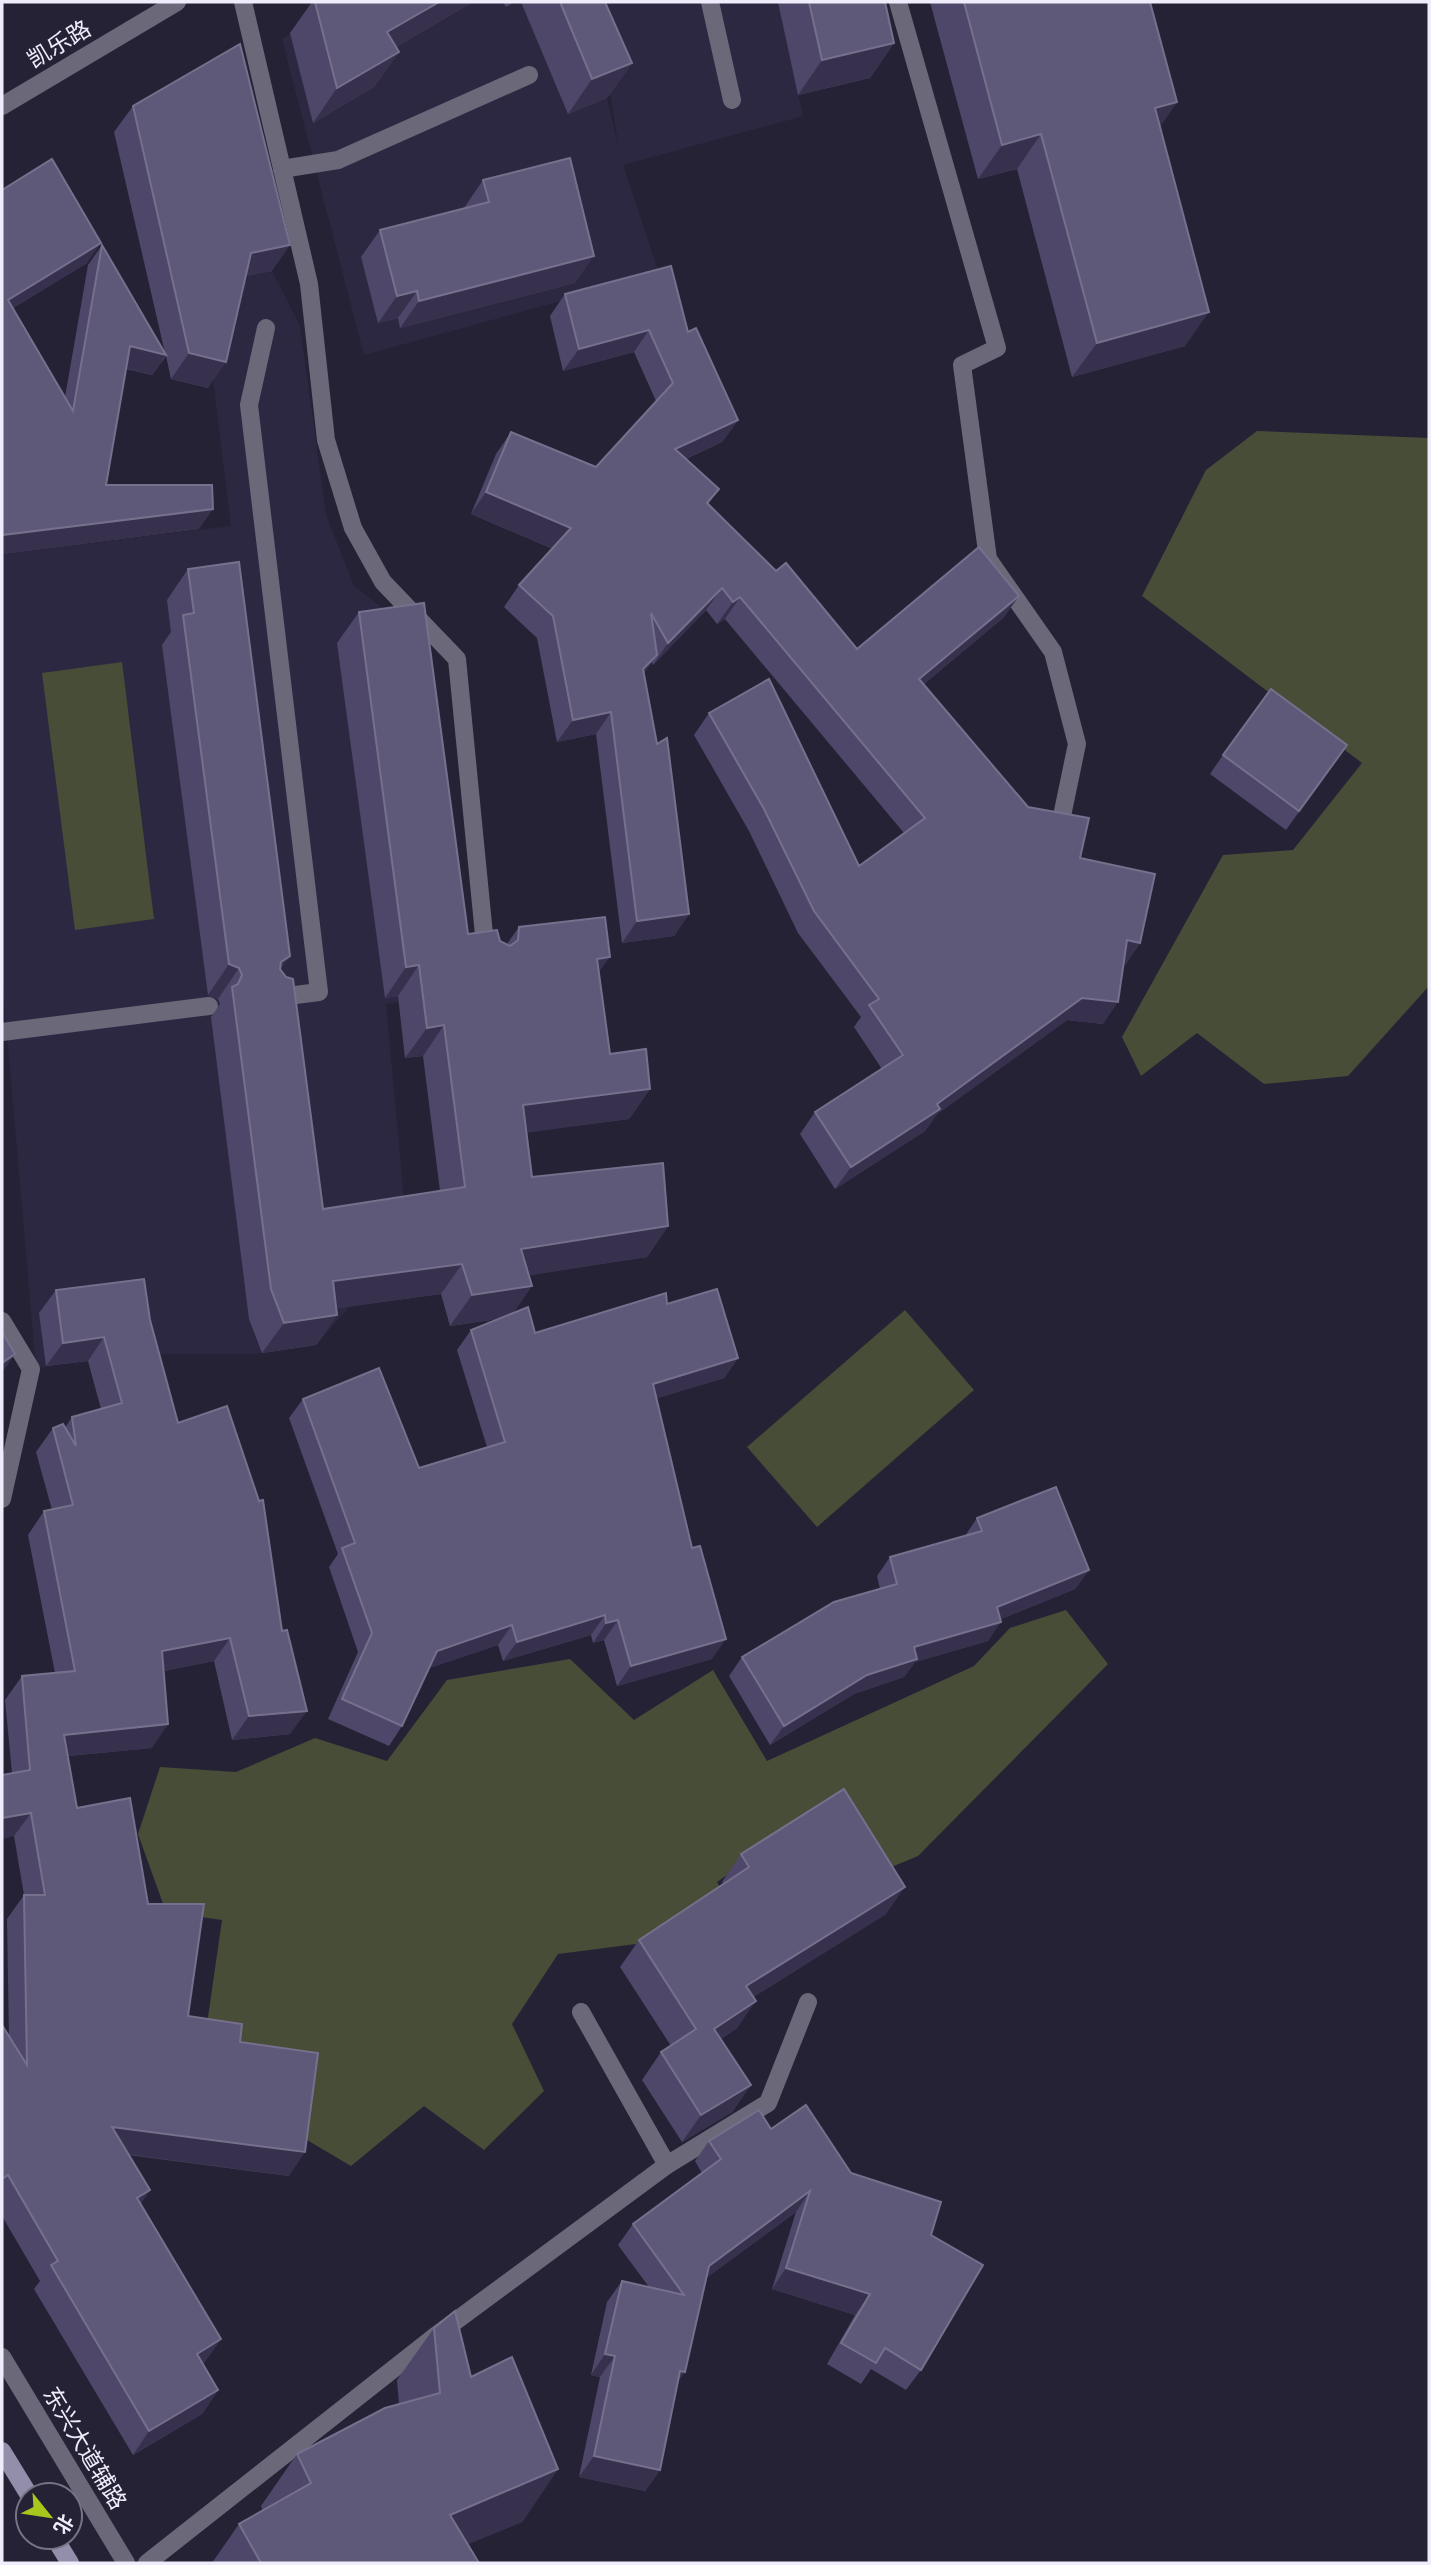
<svg xmlns="http://www.w3.org/2000/svg" width="1431" height="2565" font-family="'Roboto Condensed','Noto Sans SC',sans-serif">
	<style>
		.built { fill: #2d2842 }
		.green { fill: #474d36 }
		.lines { fill: none; stroke-linecap: round; stroke-linejoin: round }
		.service { stroke: #6b687a; stroke-width: 18 }
		.minor { stroke: #6b687a; stroke-width: 18 }
		.tertiary { stroke: #6b687a; stroke-width: 18 }
		.secondary { stroke: #938eaa; stroke-width: 18 }
		.wall { fill: #4e4769 }
		.shaded-wall { fill: #37314e }
		.building { fill: #5f5979; stroke: #76708d; stroke-width: 2 }
		.labels { text-anchor: middle; stroke-width: 7; stroke-linejoin: round; paint-order: stroke }
		.street-label { font-size: 23px; fill: #efedfb; stroke: #262236 }
	</style>
	<rect width="100%" height="100%" fill="#262236"/>
	<!-- built -->
	<g class="built">
		<path d="M344,2H574L607,98L619,149L596,2H853L870,78L798,94L803,116L623,165L659,274L364,355L282,39Z"/>
		<path d="M272,271L300,326L326,515L354,586L417,634L465,992L386,1004L406,1222L349,1307L316,1345L254,1354H134L36,1368L2,976V554L231,526L213,379L240,278Z"/>
	</g>
	<!-- green -->
	<g class="green">
		<path d="M1257,431L1429,438V986L1348,1076L1264,1084L1197,1033L1141,1076L1122,1037L1223,855L1293,850L1362,763L1142,596L1206,470Z"/>
		<path d="M122,662L154,919L75,930L42,673Z"/>
		<path d="M905,1310L974,1390L817,1527L747,1447Z"/>
		<path d="M1066,1610L1108,1664L918,1856L882,1871L830,1804L717,1882L739,1921L722,1933L558,1954L512,2024L544,2091L484,2150L424,2106L351,2166L307,2140L313,2072L244,2052L207,2024L222,1920L166,1912L138,1834L160,1767L236,1772L315,1738L387,1761L447,1680L570,1659L634,1720L713,1670L767,1761L974,1666L1010,1628Z"/>
	</g>
	<g class="lines">
		<!-- service -->
		<g class="service">
			<path d="M243,2L309,284L326,440L353,528L383,582L457,659L486,955"/>
			<path d="M710,2L732,100"/>
			<path d="M898,2L997,348L962,365L988,559L1053,652L1077,744L1062,816"/>
			<path d="M282,169L338,160L529,75"/>
			<path d="M266,328L249,405L319,992L272,998"/>
			<path d="M2,1032L209,1006"/>
			<path d="M2,1321L31,1369L2,1499"/>
			<path d="M581,2012L667,2165"/>
			<path d="M147,2563L434,2337L667,2165L768,2103L808,2002"/>
		</g>
		<!-- minor -->
		<path class="minor" d="M2,2357L126,2563"/>
		<!-- tertiary -->
		<path class="tertiary" d="M2,106L177,2"/>
		<!-- secondary -->
		<g class="secondary">
			<path d="M2,2451L29,2495"/>
			<path d="M54,2537L70,2563"/>
		</g>
	</g>
	<!-- wall -->
	<g class="wall">
		<path d="M312,2H473L396,47L399,52L374,87L313,123L290,33Z"/>
		<path d="M503,2H514L506,7Z"/>
		<path d="M521,2H605L632,63L607,98L568,114Z"/>
		<path d="M778,2H885L894,43L870,78L798,95Z"/>
		<path d="M930,2H1150L1177,102L1160,126L1185,346L1072,377L1017,169L978,179Z"/>
		<path d="M133,106L272,271L246,276L208,388L171,379L166,356L152,375L126,369L106,485L199,529L2,554V190L87,263L13,308L65,397L88,265L102,245L165,353L114,132Z"/>
		<path d="M483,180L575,283L400,328L398,318L378,323L361,257L380,230L464,208Z"/>
		<path d="M565,294L688,332L738,420L722,442L686,459L719,489L708,504L857,649L1019,596L1003,618L924,684L1028,807L1080,858L1140,943L1125,965H1123L1103,1024L1067,1020L937,1114L925,1131L835,1189L800,1134L815,1112L882,1069L854,1027L861,1017L798,933L749,831L694,735L709,713L859,866L904,833L725,619L717,624L706,610L653,665L652,662L644,673L689,914L674,936L622,943L596,734L557,742L537,638L504,607L519,585L553,549L471,514L496,454L511,432L596,467L656,401L634,352L563,371L550,316Z"/>
		<path d="M188,569L281,970L323,1209L440,1191L423,1056L405,1058L398,996L385,998L337,643L359,612L468,934L507,944L519,927L599,972L610,1054L650,1089L629,1119L527,1132L532,1177L668,1226L647,1257L529,1275L514,1312L535,1333L667,1304L738,1358L724,1378L657,1398L712,1659L617,1686L604,1640L593,1643L591,1635L503,1661L498,1645L429,1668L402,1726L389,1746L328,1719L358,1652L329,1567L338,1554L289,1418L303,1399L419,1468L487,1447L457,1350L471,1330L498,1319L450,1326L441,1294L337,1308V1315L316,1345L262,1353L249,1319L211,1017L220,1004L218,999L208,995L162,645L171,632L167,600Z"/>
		<path d="M1347,745L1286,830L1210,774L1223,755Z"/>
		<path d="M56,1290L150,1320L178,1423L290,1734L232,1740L214,1661L164,1671L152,1748L68,1756L77,1808L148,1904L188,2016L240,2042L289,2176L129,2155L150,2190L140,2204L221,2339L203,2364L218,2390L202,2414L133,2455L34,2289L40,2281L2,2216V2025L9,2037L7,1919L24,1895L14,1836L12,1773L5,1700L22,1676L55,1673L28,1535L44,1511L52,1510L36,1452L53,1428H65L72,1417L101,1409L88,1361L46,1366L39,1313Z"/>
		<path d="M977,1518L1089,1570L1075,1589L1001,1619L988,1641L915,1662L904,1677L854,1694L770,1745L729,1676L742,1657L880,1589L877,1576L890,1557L965,1536Z"/>
		<path d="M741,1854L886,1914L753,1997L737,2028L721,2039L751,2085L732,2112L682,2142L642,2080L661,2052L671,2046L620,1967L639,1940L724,1884L722,1882Z"/>
		<path d="M771,2129L851,2173L931,2235L921,2370L906,2390L871,2369L861,2384L827,2364L855,2315L772,2289L796,2212L706,2278L685,2372L678,2381L660,2470L645,2491L579,2477L600,2377L591,2375L607,2302L622,2281L649,2287L618,2245L633,2224L702,2173L695,2161L709,2141Z"/>
		<path d="M434,2328L471,2377L558,2469L522,2522L467,2544L479,2563H212L239,2524L263,2511L261,2506L297,2454L399,2404L397,2380Z"/>
	</g>
	<!-- shaded-wall -->
	<g class="shaded-wall">
		<path d="M439,2H473L363,67L387,32Z"/>
		<path d="M894,43L870,78L798,95L822,60Z"/>
		<path d="M399,52L374,87L313,123L337,88Z"/>
		<path d="M632,63L607,98L568,114L592,79Z"/>
		<path d="M1177,102L1153,137L1155,108Z"/>
		<path d="M1041,134L1017,169L978,179L1002,145Z"/>
		<path d="M101,243L87,263L2,315L8,300Z"/>
		<path d="M290,245L272,271L233,279L251,253Z"/>
		<path d="M594,256L575,283L400,328L419,301Z"/>
		<path d="M417,291L398,318L378,323L397,296Z"/>
		<path d="M1209,312L1185,346L1072,377L1097,343Z"/>
		<path d="M649,330L634,352L563,371L579,349Z"/>
		<path d="M130,346L166,355L152,375L116,366Z"/>
		<path d="M189,353L226,362L208,388L171,379Z"/>
		<path d="M738,420L722,442L659,471L675,449Z"/>
		<path d="M486,492L571,528L556,550L471,514Z"/>
		<path d="M213,509L199,529L2,554V535Z"/>
		<path d="M722,588L706,610L653,665L668,643Z"/>
		<path d="M1019,596L1003,618L904,701L919,679Z"/>
		<path d="M740,597L725,619L717,624L733,602Z"/>
		<path d="M657,655L641,677L643,669Z"/>
		<path d="M611,712L596,734L557,742L573,720Z"/>
		<path d="M689,914L674,936L622,943L637,921Z"/>
		<path d="M1127,940L1140,943L1125,965L1111,962Z"/>
		<path d="M290,956L269,987L281,962Z"/>
		<path d="M610,957L588,987L597,959Z"/>
		<path d="M229,964L239,968L218,999L208,995Z"/>
		<path d="M419,965L398,996L385,998L406,967Z"/>
		<path d="M1082,998L1118,1002L1103,1024L1067,1020L937,1114L925,1131L835,1189L851,1167Z"/>
		<path d="M444,1025L423,1056L405,1058L427,1028Z"/>
		<path d="M650,1089L629,1119L502,1136L523,1105Z"/>
		<path d="M668,1226L647,1257L500,1280L521,1249Z"/>
		<path d="M462,1264L441,1294L311,1312L333,1281Z"/>
		<path d="M532,1286L511,1317L450,1326L472,1295Z"/>
		<path d="M337,1315L316,1345L262,1353L284,1323Z"/>
		<path d="M104,1337L88,1361L46,1366L63,1343Z"/>
		<path d="M15,1354L2,1373V1363Z"/>
		<path d="M738,1358L724,1378L639,1404L653,1384Z"/>
		<path d="M1089,1570L1075,1589L984,1626L997,1607Z"/>
		<path d="M605,1615L591,1635L503,1661L517,1642Z"/>
		<path d="M618,1620L604,1640L593,1643L606,1623Z"/>
		<path d="M1001,1622L988,1641L915,1662L904,1677L854,1694L770,1745L784,1726L914,1647Z"/>
		<path d="M512,1625L498,1645L423,1670L437,1651Z"/>
		<path d="M230,1638L214,1661L145,1675L162,1651Z"/>
		<path d="M726,1639L712,1659L617,1686L631,1666Z"/>
		<path d="M307,1711L290,1734L232,1740L249,1716Z"/>
		<path d="M168,1724L152,1748L48,1758L64,1735Z"/>
		<path d="M31,1813L14,1836L2,1839V1818Z"/>
		<path d="M905,1887L886,1914L727,2013L746,1986Z"/>
		<path d="M756,2001L737,2028L695,2056L714,2029Z"/>
		<path d="M751,2085L732,2112L682,2142L701,2115Z"/>
		<path d="M112,2127L305,2152L289,2176L96,2150Z"/>
		<path d="M150,2190L134,2214L137,2198Z"/>
		<path d="M810,2191L796,2212L694,2287L709,2266Z"/>
		<path d="M786,2268L870,2294L855,2315L772,2289Z"/>
		<path d="M221,2339L204,2363L180,2377L197,2354Z"/>
		<path d="M605,2354L615,2356L600,2377L591,2375Z"/>
		<path d="M680,2371L685,2372L670,2392Z"/>
		<path d="M218,2390L202,2414L133,2455L149,2431Z"/>
		<path d="M594,2456L660,2470L645,2491L579,2477Z"/>
		<path d="M558,2469L522,2522L423,2563L450,2515Z"/>
	</g>
	<!-- building -->
	<g class="building">
		<path d="M315,2H439L387,32L399,52L337,88Z"/>
		<path d="M560,2H605L632,63L592,79Z"/>
		<path d="M809,2H885L894,43L822,60Z"/>
		<path d="M964,2H1150L1177,102L1155,108L1209,312L1097,343L1041,134L1002,145Z"/>
		<path d="M240,44L290,245L251,253L226,362L189,353L133,106Z"/>
		<path d="M570,158L594,256L419,301L417,291L397,296L380,230L489,202L483,180Z"/>
		<path d="M52,159L101,243L8,300L73,411L102,245L166,355L130,346L106,485H212L213,509L2,535V190Z"/>
		<path d="M671,266L688,332L696,328L738,420L675,449L719,489L707,503L776,571L786,563L857,649L979,547L1019,596L919,679L1028,807L1089,818L1080,858L1155,874L1140,943L1127,940L1118,1002L1082,998L937,1104L940,1109L851,1167L815,1112L903,1055L869,1005L879,999L814,911L764,809L709,713L769,679L859,866L925,818L740,597L733,602L722,588L668,643L651,613L657,655L643,669L657,744L667,738L689,914L637,921L611,712L573,720L553,616L519,585L571,528L486,492L511,432L596,467L673,383L649,330L579,349L565,294Z"/>
		<path d="M239,562L290,956L281,962L280,969L286,977L293,979L323,1209L465,1187L444,1025L427,1028L419,965L406,967L359,612L424,603L468,934L497,930L500,941L510,946L518,940L519,927L605,917L610,957L597,959L610,1054L646,1049L650,1089L523,1105L532,1177L663,1163L668,1226L521,1249L532,1286L472,1295L462,1264L333,1281L337,1315L284,1323L271,1289L232,987L238,984L242,975L239,968L229,964L183,615L194,613L188,569Z"/>
		<path d="M1271,689L1347,745L1299,811L1223,755Z"/>
		<path d="M144,1279L150,1320L178,1423L227,1406L259,1501L263,1500L282,1631L287,1630L307,1711L249,1716L230,1638L162,1651L168,1724L64,1735L77,1808L130,1798L148,1904H204L188,2016L242,2024L240,2042L318,2053L305,2152L112,2127L150,2190L137,2198L221,2339L197,2354L218,2390L149,2431L51,2265L58,2261L8,2175L2,2179V2025L27,2065L24,1895H45L31,1813L2,1818V1775L30,1770L22,1676L75,1671L44,1511L73,1505L53,1428L63,1424L76,1446L72,1417L122,1403L104,1337L63,1343L56,1290Z"/>
		<path d="M717,1289L738,1358L653,1384L692,1548L700,1546L726,1639L631,1666L618,1620L606,1623L605,1615L517,1642L512,1625L437,1651L402,1726L342,1699L372,1633L342,1548L355,1543L303,1399L379,1368L419,1468L505,1442L471,1330L528,1307L535,1333L666,1293L667,1304Z"/>
		<path d="M2,1332L15,1354L2,1363Z"/>
		<path d="M1056,1487L1089,1570L997,1607L1001,1622L914,1647L917,1659L867,1675L784,1726L742,1657L834,1602L897,1584L890,1557L982,1531L977,1518Z"/>
		<path d="M844,1789L905,1887L746,1986L756,2001L714,2029L751,2085L701,2115L661,2052L696,2029L639,1940L749,1867L741,1854Z"/>
		<path d="M806,2105L851,2173L941,2202L931,2235L983,2265L921,2370L885,2348L876,2363L841,2343L870,2294L786,2268L810,2191L709,2266L685,2372L680,2371L660,2470L594,2456L615,2356L605,2354L622,2281L684,2295L633,2224L721,2159L709,2141L759,2110L771,2129Z"/>
		<path d="M455,2311L471,2377L512,2357L558,2469L450,2515L479,2563H261L239,2524L311,2483L297,2454L385,2408L440,2393L434,2328Z"/>
	</g>
	<g class="labels">
		<!-- street labels -->
		<g class="street-label">
			<text transform="translate(59 44) rotate(-31)" y="8">凯乐路</text>
			<text transform="translate(85 2448) rotate(59)" y="8">东兴大道辅路</text>
		</g>
	</g>
	<!-- border -->
	<rect width="1431" height="2565" fill="none" stroke="#efedfb" stroke-width="7"/>
	<!-- north arrow -->
	<g transform="translate(49 2516) rotate(120)"><circle r="33" fill="#262236" stroke="#767385" stroke-width="2"/>
	<path d="M0-5L12 26L0 18L-12 26Z" fill="#a8c71d"/>
	<text y="-10" font-size="19" font-weight="bold" text-anchor="middle" fill="#efedfb">北</text>
	</g>
</svg>
